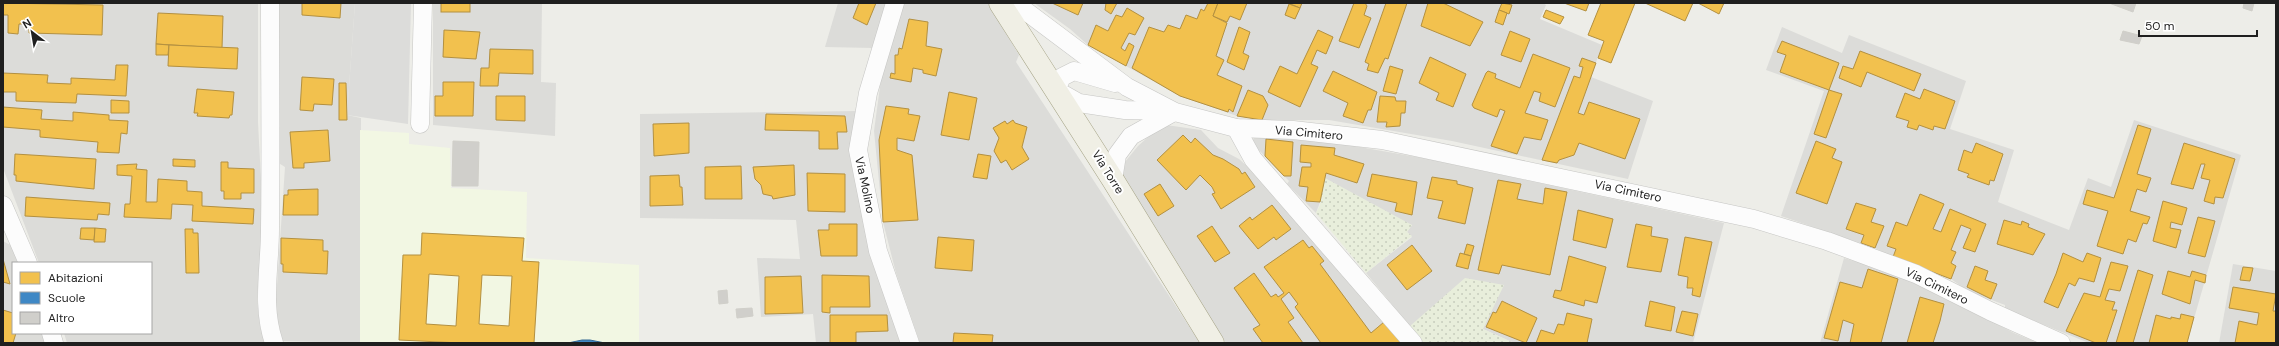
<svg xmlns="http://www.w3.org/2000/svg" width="2279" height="346" font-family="'DM Sans',sans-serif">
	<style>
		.residential { fill: #dcdcd9 }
		.education { fill: #f2f7e3 }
		.farmland { fill: url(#farmland-dots) }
		.parking { fill: #dcdcda }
		.homes { fill: #f2c14e; stroke: #b39040; fill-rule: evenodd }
		.schools { fill: #3f88c5; stroke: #356893 }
		.building { fill: #d0cfcb; stroke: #d0cfc9 }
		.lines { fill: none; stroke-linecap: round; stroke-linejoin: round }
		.minor-casing { stroke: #c6c6c4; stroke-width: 19 }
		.major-casing { stroke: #a4a284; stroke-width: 23 }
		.minor { stroke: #fcfcfc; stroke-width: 18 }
		.major { stroke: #f0efe5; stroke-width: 22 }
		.labels { text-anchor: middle; stroke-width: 4; stroke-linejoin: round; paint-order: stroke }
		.street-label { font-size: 12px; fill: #1f1f1f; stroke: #fff }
	</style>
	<defs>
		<pattern id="farmland-dots" width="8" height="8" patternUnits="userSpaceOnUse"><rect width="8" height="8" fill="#e8eedb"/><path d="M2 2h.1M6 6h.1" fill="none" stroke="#c7ccbc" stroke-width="1.8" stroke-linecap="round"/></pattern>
	</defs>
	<rect width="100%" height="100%" fill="#edede8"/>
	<!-- residential -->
	<g class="residential">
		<path d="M3,3H258V122L263,219L257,300L260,327L266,343H67L64,333H151V263H39L3,168Z"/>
		<path d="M278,3H355L347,115L361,118L360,343L282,341L275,315L285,167L277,162V128L280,127L277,81Z"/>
		<path d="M433,3H542L541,82L556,83L555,136L433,125Z"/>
		<path d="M838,3H890L873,48L825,47Z"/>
		<path d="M903,3H988L1019,55L1016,62L1200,343H920L896,273L883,222L874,131L882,72Z"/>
		<path d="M1034,3H1543L1546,5L1540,19L1602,45L1591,77L1653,101L1628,179L1452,141L1329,120H1262L1237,116L1180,96L1088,45L1070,29Z"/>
		<path d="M1782,27L1842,53L1849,35L1966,81L1950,129L2014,150L1998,202L2069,230L2088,178L2111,187L2134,120L2241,155L2187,343H2089L2005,309V305L1968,291L1951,279L1893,257L1875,248L1781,216L1824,91L1766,70Z"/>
		<path d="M858,111L901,343H816L813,314L761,317L757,258L800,259L796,220L640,218V114Z"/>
		<path d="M1166,125L1201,130L1218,148L1239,159L1281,197L1406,343H1226L1120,175V168L1138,146L1158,128Z"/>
		<path d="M1254,137L1331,142L1428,159L1724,223L1693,343H1514L1483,329L1410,326L1366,273L1412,237L1407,232L1412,225L1320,202L1316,213L1287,184L1289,181L1252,143Z"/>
		<path d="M3,241L14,247L20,263H13V333H43L46,343H3Z"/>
		<path d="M1844,258L1906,277L2014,333L2038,343H1820Z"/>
		<path d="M2233,264L2276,271V343H2219Z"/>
	</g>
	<!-- education -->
	<path class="education" d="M360,130L409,133V144L450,148L451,188L527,192L526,258L639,265V343H360Z"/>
	<!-- farmland -->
	<g class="farmland">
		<path d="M1325,178L1412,225L1407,232L1412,236L1366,273L1316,213L1320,205Z"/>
		<path d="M1465,278L1504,285L1483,329L1514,343H1424L1410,326Z"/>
	</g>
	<!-- parking -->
	<path class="parking" d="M355,3H411L408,124L347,115Z"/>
	<!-- homes -->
	<g class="homes">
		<path d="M3,3L103,5L102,35L29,33V24H19L18,34L8,33V15H3Z"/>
		<path d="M302,3H341L340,18L302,15Z"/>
		<rect x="441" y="3" width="29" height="9"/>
		<path d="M859,3H876L867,25L853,18Z"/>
		<path d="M1052,3H1083L1078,15Z"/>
		<path d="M1106,3H1117L1111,14L1105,10Z"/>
		<path d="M1208,3H1218L1213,16L1227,23L1216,56L1224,60L1217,75L1242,86L1233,112L1229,109L1228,112L1180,96L1132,68L1149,27L1164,32L1168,25L1180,29L1186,15L1197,19L1201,9L1204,11Z"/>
		<path d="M1218,3H1247L1240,20L1230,16L1227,22L1213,16Z"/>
		<path d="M1288,3H1302L1300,8Z"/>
		<path d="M1354,3H1365L1367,6L1364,15L1371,18L1359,48L1339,41Z"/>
		<path d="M1386,3H1407L1388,59L1385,58L1378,73L1367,70L1369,64L1365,62Z"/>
		<path d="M1428,3H1443L1483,22L1470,46L1421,26Z"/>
		<path d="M1502,3L1512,5L1509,14L1499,10Z"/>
		<path d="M1564,3H1589L1586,11Z"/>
		<path d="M1601,3H1635L1611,63L1598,58L1604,41L1588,35Z"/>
		<path d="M1645,3H1693L1685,21Z"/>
		<path d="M1698,3H1724L1719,14Z"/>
		<path d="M1289,4L1300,8L1295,19L1285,15Z"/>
		<path d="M1127,8L1144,18L1135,35L1129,33L1121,48L1125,51L1129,43L1134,46L1126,66L1088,45L1096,25L1108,31L1116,15L1122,17Z"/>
		<path d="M1499,10L1507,13L1503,25L1495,22Z"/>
		<path d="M1546,10L1564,17L1560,24L1543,17Z"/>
		<path d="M158,13L223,16L222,48L156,44Z"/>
		<path d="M909,19L928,22L926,46L942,49L936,76L923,73V70L913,68L911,82L890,78L891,73L895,74V55H898L899,48L902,49Z"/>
		<path d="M1239,27L1250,32L1243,53L1249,56L1244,70L1227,62Z"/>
		<path d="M444,30L480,32L476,59L443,57Z"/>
		<path d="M1318,30L1333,37L1326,54L1317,50L1311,64L1318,67L1300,107L1268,92L1280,66L1297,74Z"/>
		<path d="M1510,31L1530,39L1521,62L1501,55Z"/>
		<path d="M1782,41L1839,63L1829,90L1780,72L1786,55L1777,52Z"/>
		<path d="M156,44L169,45L168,55H156Z"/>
		<path d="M169,45L238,48L237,69L168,66Z"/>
		<path d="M490,49L533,50V74L499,73L498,86H480L481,68H489Z"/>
		<path d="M1860,51L1921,74L1914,91L1867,72L1861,87L1839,78L1843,66L1853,69Z"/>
		<path d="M1533,54L1570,68L1555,107L1539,101L1541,93L1534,91L1525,113L1548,120L1541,140L1524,137L1517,154L1491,146L1505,111L1500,109L1497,117L1474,108L1472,105L1486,73L1488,71L1496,74L1495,78L1520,88Z"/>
		<path d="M1430,57L1466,74L1453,107L1436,100L1439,93L1419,83Z"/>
		<path d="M1582,58L1596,63L1578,113L1584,115L1589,102L1640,119L1625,159L1579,143L1574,155L1559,160L1557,163L1542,160L1574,76L1580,78L1583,67L1579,66Z"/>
		<path d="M116,65H128L126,96L77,94L76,103L16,101V92H3V73L48,75L47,83L71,84V78L115,80Z"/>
		<path d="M1390,66L1403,70L1396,94L1383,91Z"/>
		<path d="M1333,71L1377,92L1371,110H1368L1363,123L1343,116L1348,103L1323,91Z"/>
		<path d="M302,77L334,79L332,105L314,104L313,111L300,110Z"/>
		<path d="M443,82H474L473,116H435V96H443Z"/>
		<path d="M339,83H346L347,120H339Z"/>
		<path d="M197,89L234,92L232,115H230L229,118L197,116L198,113H194Z"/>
		<path d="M1924,89L1955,101L1945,129L1934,126L1933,130L1919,125L1917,130L1907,127L1909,121L1896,117L1905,93L1920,99Z"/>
		<path d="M1248,90L1263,96L1268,105L1262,120L1237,116Z"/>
		<path d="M1829,90L1842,94L1826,138L1814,134Z"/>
		<path d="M949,92L977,98L969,140L941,135Z"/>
		<path d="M496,96H525V121L496,120Z"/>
		<path d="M1380,96L1395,97L1396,101H1406L1405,113H1401L1400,126L1386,127L1387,122H1377Z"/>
		<path d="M111,100L129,101V113H111Z"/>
		<path d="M886,106L909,109L908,114L920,116L914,141L897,138V150L912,155L918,220L883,222L879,140Z"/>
		<path d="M3,107L42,110L41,119L73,121V112L109,115V120L128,121L127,134L121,133L119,153L97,152L98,142L40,137V130L3,127Z"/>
		<path d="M766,114L845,116L847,132H837L838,149H819V131L765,130Z"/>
		<path d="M1013,120L1015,123L1027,127L1022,147L1029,159L1012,170L1006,160L1001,163L994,151L999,138L993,128L1005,121L1007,124Z"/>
		<path d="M689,123V153L654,156L653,124Z"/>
		<path d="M2138,125L2151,129L2137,174L2151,178L2146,192L2137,189L2130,211L2150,217L2147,224L2143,223L2136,242L2128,239L2123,254L2097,246L2108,211L2083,204L2087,190L2114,198Z"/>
		<path d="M328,130L330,161L304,163V168H293L290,132Z"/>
		<path d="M1183,135L1191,143L1195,138L1213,155L1223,159L1239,169L1242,174L1245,172L1255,187L1221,209L1212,194L1215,193L1212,187L1200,175L1186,190L1157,160Z"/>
		<path d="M1266,139L1293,142L1291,176H1284L1265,156Z"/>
		<path d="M1816,141L1836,149L1832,158L1842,162L1827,204L1796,193Z"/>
		<path d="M1976,143L2003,154L1994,181L1990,180L1989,185L1967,177L1969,174L1958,170L1964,150L1972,153Z"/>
		<path d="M2184,143L2235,159L2223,198L2215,197L2214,204L2204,201L2210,180L2201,178L2205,164H2201L2193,189L2171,184Z"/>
		<path d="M1301,145L1335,148L1334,155L1364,164L1357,183L1326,173L1320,202L1306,201L1308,187L1299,186L1302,167H1311V163L1300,162Z"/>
		<path d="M15,154L96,159L94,189L16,181V175H14Z"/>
		<path d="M978,154L991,156L987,179L973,177Z"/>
		<path d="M173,159L195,160V167L173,166Z"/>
		<path d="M221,162H228V168L254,169V193H241V199H224V191H221Z"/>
		<path d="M137,164L136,169L147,170L146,202H157L158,179L187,181V191L202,192V206L254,209L253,224L192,221L193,205L172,204L171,219L124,217L125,204H130L132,176L117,175V165Z"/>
		<path d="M794,165L795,195L773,199L772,196L763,194L761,185L755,179L753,167Z"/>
		<path d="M741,166L742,199H705V167Z"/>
		<path d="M807,173L845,174V212L808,211Z"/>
		<path d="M1372,174L1417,182L1412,215L1395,211L1397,203L1367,196Z"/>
		<path d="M679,175L680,187H682L683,205L650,206V176Z"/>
		<path d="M1432,177L1457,181V184L1473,188L1465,224L1438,218L1443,201L1427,198Z"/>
		<path d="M1498,180L1521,184L1517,199L1543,204L1545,188L1567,192L1550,275L1502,265L1499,274L1478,270Z"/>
		<path d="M1160,184L1174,206L1158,216L1144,194Z"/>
		<path d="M318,189V215H283L284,195H288V190Z"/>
		<path d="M1920,194L1944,204L1933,229L1941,232L1950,209L1986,224L1975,252L1963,248L1971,229L1961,225L1951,250L1956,252L1951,263L1956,266L1951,279L1893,257L1896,249L1887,246L1896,222L1907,226Z"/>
		<path d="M26,197L110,203L109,215L98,214L97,220L25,216Z"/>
		<path d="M2163,201L2187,208L2182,225L2171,222L2170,228L2181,230L2176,248L2153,241Z"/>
		<path d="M1856,203L1876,209L1871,222L1884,226L1875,248L1861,243L1864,235L1846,229Z"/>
		<path d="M1272,205L1291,229L1276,240L1274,237L1258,249L1239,226L1250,217L1252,220Z"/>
		<path d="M1578,210L1613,219L1606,248L1573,240Z"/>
		<path d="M2198,217L2215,221L2205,257L2188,253Z"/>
		<path d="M2004,220L2021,225L2022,221L2029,224L2028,227L2045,234L2033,255L1997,244Z"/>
		<path d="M829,224H857V256H821L818,230H829Z"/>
		<path d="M1636,224L1652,227L1651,236L1668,239L1661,272L1627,267Z"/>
		<path d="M1212,226L1230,253L1215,262L1197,236Z"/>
		<path d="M81,228H95L94,240L80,239Z"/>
		<path d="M95,228L106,229L105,242H94Z"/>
		<path d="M185,229H193V233H198L199,273H186Z"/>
		<path d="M422,233L524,238L522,261L539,262L534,343H461L399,340L403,255H421ZM429,274L459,276L456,326L426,324ZM482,275L512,276L509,326L479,324Z"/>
		<path d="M938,237L974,240L972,271L935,268Z"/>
		<path d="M1685,237L1712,242L1700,297L1692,295L1693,288H1687L1688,277L1678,275Z"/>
		<path d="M281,238L323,240V251H328L327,274L283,272V264H281Z"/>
		<path d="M1303,240L1309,248L1312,246L1324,261L1320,264L1371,333L1384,322L1401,343H1321L1295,307L1298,304L1289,292L1281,299L1294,318L1288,322L1303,343H1263L1253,329L1260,325L1234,288L1254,273L1271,297L1276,294L1278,297L1284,293L1264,267Z"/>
		<path d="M1467,244L1474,246L1471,256L1464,254Z"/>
		<path d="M1412,245L1432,271L1407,290L1387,265Z"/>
		<path d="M1460,253L1471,256L1468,269L1456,266Z"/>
		<path d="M2063,253L2083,262L2087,253L2101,258L2094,282L2079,278L2075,286L2069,283L2058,308L2044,302L2056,274Z"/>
		<path d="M1569,256L1606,267L1597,303L1585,300L1584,306L1553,297L1555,290L1561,291Z"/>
		<path d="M3,259L10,284L3,282Z"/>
		<path d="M2111,262L2128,266L2120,291L2109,289L2105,300L2115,302L2112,310H2117L2106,343H2096L2066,331L2084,293L2100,297Z"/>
		<path d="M1975,266L1988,271L1985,280L1997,284L1991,299L1967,287Z"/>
		<path d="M2243,267L2253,268L2250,281L2240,280Z"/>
		<path d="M1868,269L1898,279L1881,343H1850L1854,324L1843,320L1838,341L1824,338L1840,282L1862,288Z"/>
		<path d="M2138,270L2153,275L2133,343H2116Z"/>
		<path d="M2168,271L2190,277L2192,271L2206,275L2205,283L2195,280L2190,304L2162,294Z"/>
		<path d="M822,275L869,276L870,307H830V313L822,312Z"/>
		<path d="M801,276L803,313L765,314V277Z"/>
		<path d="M2233,287L2276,294L2273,311H2276V343H2235L2239,321L2257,325L2259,313L2229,308Z"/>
		<path d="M1920,297L1944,304L1940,321L1933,343H1907Z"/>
		<path d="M1502,301L1537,318L1526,343L1486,327L1493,312L1496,313Z"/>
		<path d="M1650,301L1675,307L1671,331L1645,326Z"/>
		<path d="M3,310L13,313V333H16L13,343H3Z"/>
		<path d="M1682,311L1698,314L1693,336L1676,332Z"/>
		<path d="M1567,313L1592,319L1587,343H1536L1541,330L1554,334L1558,324L1564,325Z"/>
		<path d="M2181,314L2194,317L2187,343H2149L2156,315L2171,319V317L2180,319Z"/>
		<path d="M830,315H887L888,331L856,332V343H830Z"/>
		<path d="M954,333L993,335L992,343H953Z"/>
	</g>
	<!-- schools -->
	<path class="schools" d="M582,340H590L605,343H568Z"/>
	<!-- building -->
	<g class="building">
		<path d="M2109,3H2136L2133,12Z"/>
		<path d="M2244,3H2254L2252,11L2243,8Z"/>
		<path d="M2123,31L2142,36L2139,44L2120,40Z"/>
		<path d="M453,141L479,142L478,186H452Z"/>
		<path d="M727,290L728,303L719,304L718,291Z"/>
		<path d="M752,308L753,316L737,318L736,309Z"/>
	</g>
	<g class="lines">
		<!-- minor casing -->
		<g class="minor-casing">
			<g id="minor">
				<path d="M270,3C270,78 271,153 270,229C270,268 261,305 274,343"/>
				<path d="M895,3L868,93L858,150L878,251L910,343"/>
				<path d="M1015,3L1127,87L1175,112L1236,128L1293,130L1382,140L1754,219L1827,241L1916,274L1990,311L2061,343"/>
				<path d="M1115,83L1074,71L1062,77L1056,90L1079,103L1125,110L1170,111"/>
				<path d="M420,124L423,3"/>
				<path d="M1236,128L1253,159L1413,343"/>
				<path d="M1113,180L1117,155L1131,136L1174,112"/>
				<path d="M3,205L28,263"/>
				<path d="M51,333L54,343"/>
			</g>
		</g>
		<!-- major casing -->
		<g class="major-casing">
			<path id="major" d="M1000,3L1113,180L1213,343"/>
		</g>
		<!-- minor -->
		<use href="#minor" class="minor"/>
		<!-- major -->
		<use href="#major" class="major"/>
	</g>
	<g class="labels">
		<!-- street labels -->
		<g class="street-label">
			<text transform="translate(1309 133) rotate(5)" y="4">Via Cimitero</text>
			<text transform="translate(1108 172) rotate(58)" y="4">Via Torre</text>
			<text transform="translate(865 185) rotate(78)" y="4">Via Molino</text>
			<text transform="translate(1628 191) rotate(12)" y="4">Via Cimitero</text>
			<text transform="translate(1937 286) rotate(26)" y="4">Via Cimitero</text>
		</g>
	</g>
	<!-- border -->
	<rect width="2279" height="346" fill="none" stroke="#1f1f1f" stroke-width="8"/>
	<!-- legend -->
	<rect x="12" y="262" width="140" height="72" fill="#ffffff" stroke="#a5a5a5"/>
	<rect x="20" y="272" width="20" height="12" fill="#f2c14e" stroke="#a5a5a5"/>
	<text x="48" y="282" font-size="12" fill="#1f1f1f">Abitazioni</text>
	<rect x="20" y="292" width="20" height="12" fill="#3f88c5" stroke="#a5a5a5"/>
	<text x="48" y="302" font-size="12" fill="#1f1f1f">Scuole</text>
	<rect x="20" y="312" width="20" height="12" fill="#d0cfcb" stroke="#a5a5a5"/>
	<text x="48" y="322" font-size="12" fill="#1f1f1f">Altro</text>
	<!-- north arrow -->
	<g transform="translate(32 32) rotate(329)" stroke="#ffffff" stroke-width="3" paint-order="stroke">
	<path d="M0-3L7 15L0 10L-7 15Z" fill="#1f1f1f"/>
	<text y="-6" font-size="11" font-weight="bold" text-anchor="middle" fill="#1f1f1f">N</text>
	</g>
	<!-- scale -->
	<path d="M2139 30v6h118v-6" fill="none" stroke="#1f1f1f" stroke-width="2"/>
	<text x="2145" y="30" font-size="12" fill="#1f1f1f" stroke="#ffffff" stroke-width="3" paint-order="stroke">50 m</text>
</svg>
